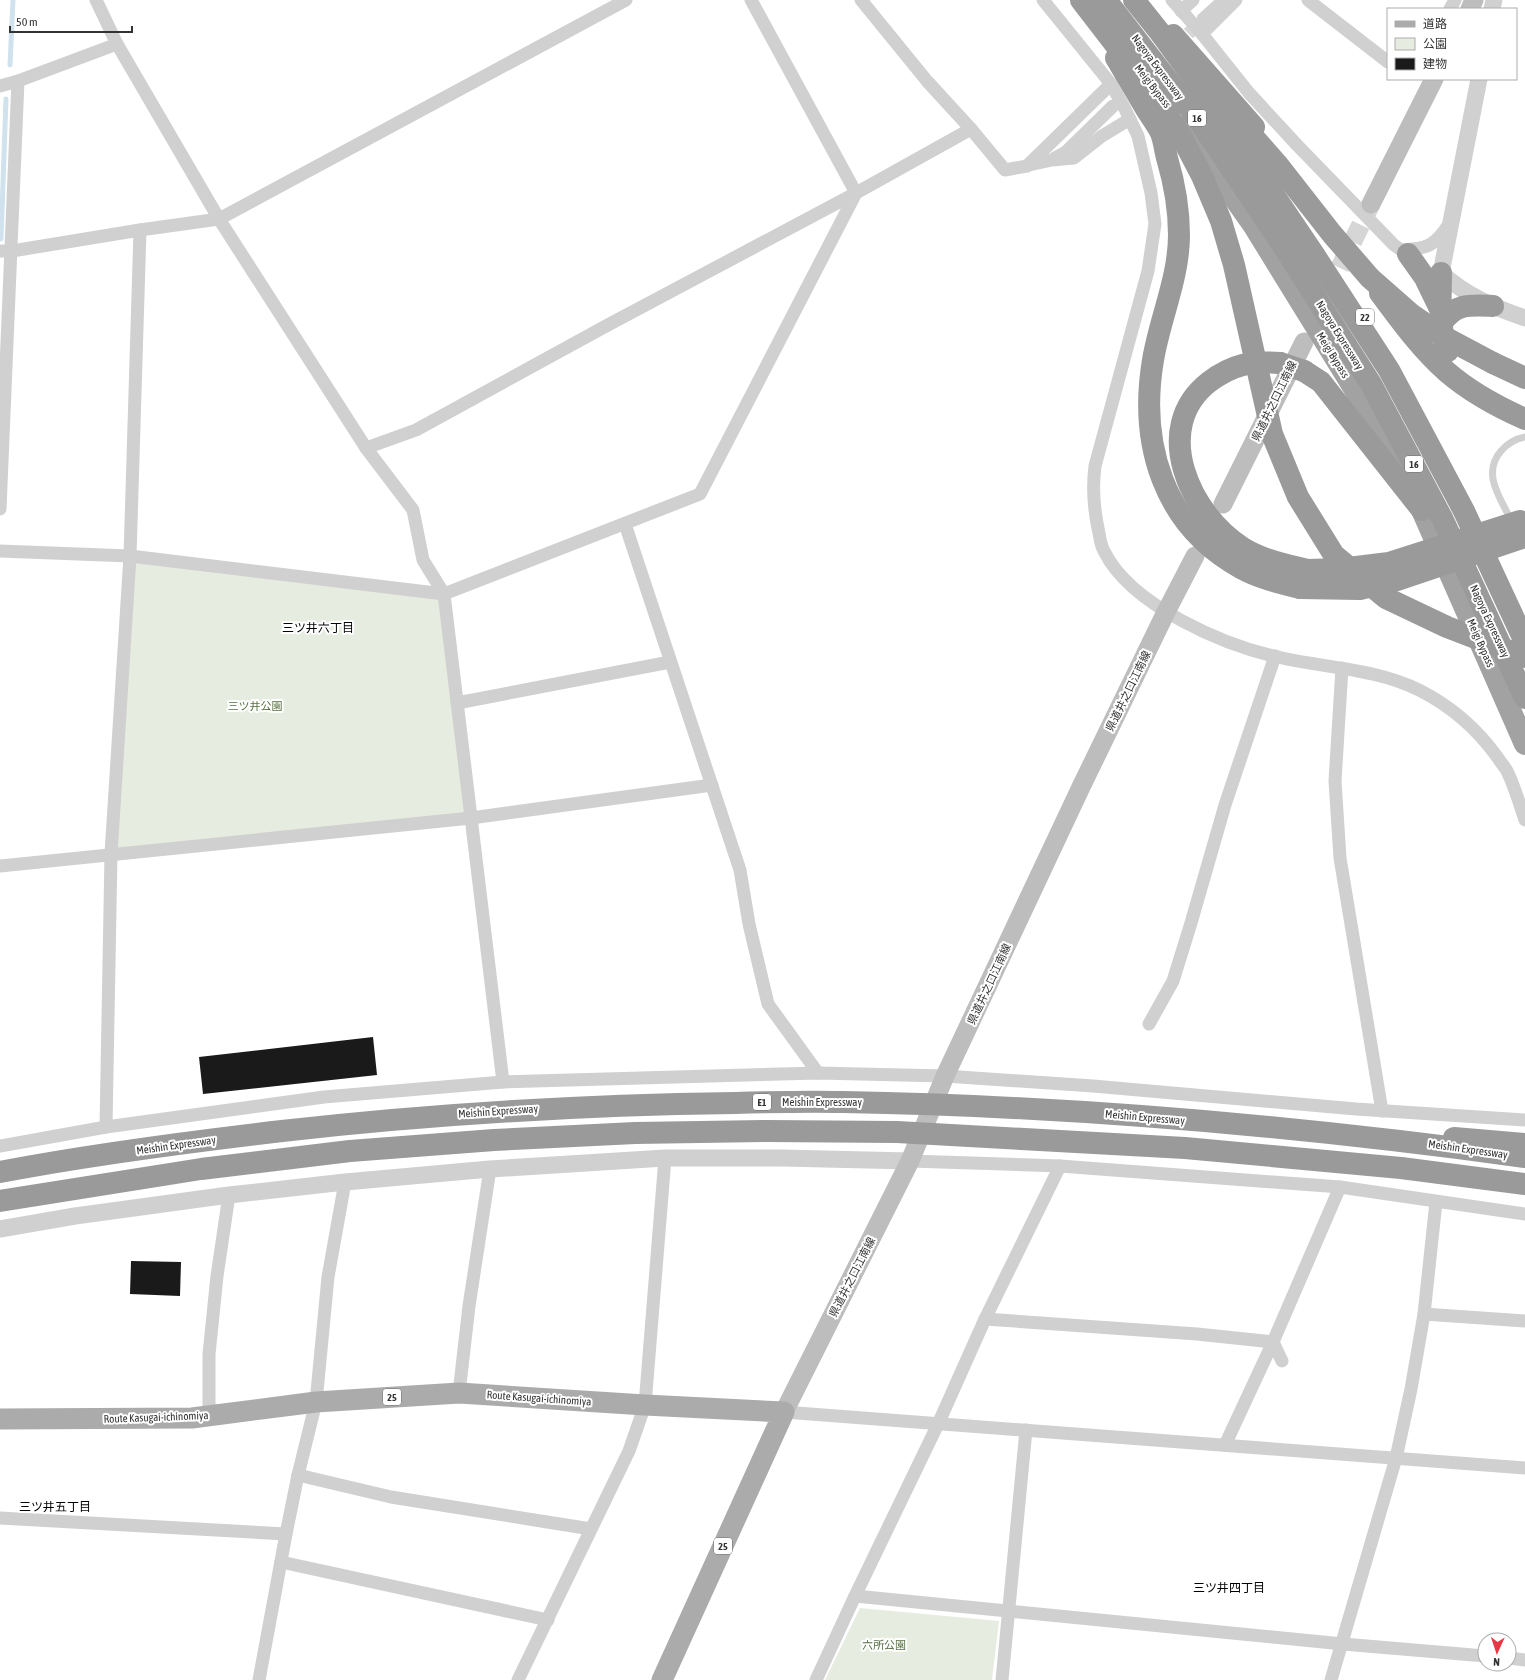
<svg xmlns="http://www.w3.org/2000/svg" width="1525" height="1680" font-family="'Asap Condensed','Noto Sans JP',sans-serif">
	<style>
		.green { fill: #e6ecdf }
		.lines { fill: none; stroke-linecap: round; stroke-linejoin: round }
		.stream { stroke: #cfe2ee; stroke-width: 5 }
		.building { fill: #1a1a1a }
		.minor-tunnel { stroke: #d6d6d6; stroke-width: 13; stroke-dasharray: 13 6; stroke-linecap: butt }
		.secondary-tunnel { stroke: #d6d6d6; stroke-width: 19; stroke-dasharray: 19 10; stroke-linecap: butt }
		.service { stroke: #d0d0d0; stroke-width: 7 }
		.minor { stroke: #d0d0d0; stroke-width: 13 }
		.tertiary { stroke: #d0d0d0; stroke-width: 17 }
		.secondary { stroke: #bdbdbd; stroke-width: 19 }
		.primary { stroke: #ababab; stroke-width: 21 }
		.trunk { stroke: #a2a2a2; stroke-width: 22 }
		.motorway { stroke: #9a9a9a; stroke-width: 22 }
		.motorway-bridge { stroke: #9a9a9a; stroke-width: 22 }
		.labels { text-anchor: middle; stroke-width: 4; stroke-linejoin: round; paint-order: stroke }
		.shield { fill: #fff; stroke: #707070; stroke-width: 1 }
		.shield-label { font-size: 10px; font-weight: bold; fill: #333 }
		.street-label { font-size: 11px; fill: #333; stroke: #fff }
		.park-label { font-size: 11px; fill: #56703f; stroke: #fff }
		.neighbourhood-label { font-size: 12px; fill: #000; stroke: #fff }
	</style>
	<rect width="100%" height="100%" fill="#fff"/>
	<!-- green -->
	<g class="green">
		<path d="M130,556L444,594L471,818L111,854Z"/>
		<path d="M860,1608L999,1621L992,1680H825Z"/>
	</g>
	<g class="lines">
		<!-- stream -->
		<g class="stream">
			<path d="M10,65L13,0"/>
			<path d="M1,239L6,99"/>
		</g>
	</g>
	<!-- building -->
	<g class="building">
		<path d="M373,1037L377,1075L203,1094L199,1057Z"/>
		<path d="M131,1261L181,1262L180,1296L130,1294Z"/>
	</g>
	<g class="lines">
		<!-- minor-tunnel -->
		<path class="minor-tunnel" d="M1175,47L1203,19"/>
		<!-- secondary-tunnel -->
		<path class="secondary-tunnel" d="M1327,294L1371,204"/>
		<!-- service -->
		<path class="service" d="M1512,522C1501,499 1481,474 1501,451C1508,443 1515,439 1525,437"/>
		<!-- minor -->
		<g class="minor">
			<path d="M96,0L117,44L219,219L366,448L413,510L423,560L444,594L503,1082"/>
			<path d="M861,0L927,81L971,129L1005,170L1027,166L1111,84"/>
			<path d="M1043,0L1111,84L1125,109L1138,136L1151,193L1155,224L1148,271L1095,466C1092,489 1094,511 1099,533C1100,539 1101,546 1104,551C1131,606 1225,646 1282,658C1328,668 1377,669 1419,690C1451,706 1478,730 1498,758C1501,763 1506,768 1508,773C1515,788 1520,805 1525,820"/>
			<path d="M1172,0L1202,34L1249,93L1297,145L1394,245L1413,258"/>
			<path d="M1308,0L1388,62"/>
			<path d="M1450,9L1455,0"/>
			<path d="M1181,11L1193,0"/>
			<path d="M1203,19L1224,0"/>
			<path d="M1202,34L1236,0"/>
			<path d="M0,86L18,81L117,44"/>
			<path d="M1055,158L1066,152L1113,106"/>
			<path d="M1029,165L1052,160L1074,158L1102,136L1130,119"/>
			<path d="M1401,250C1427,249 1435,246 1449,224"/>
			<path d="M0,251H12L140,230L219,219L626,0"/>
			<path d="M366,448L416,430L606,326L856,193L971,129"/>
			<path d="M0,509L18,81"/>
			<path d="M625,524L740,870L749,924L768,1004L818,1073"/>
			<path d="M0,551L130,556L444,594L700,494L856,193L751,0"/>
			<path d="M1342,668L1335,781L1340,858L1382,1111"/>
			<path d="M457,703L670,662"/>
			<path d="M0,866L471,818L712,785"/>
			<path d="M1149,1024L1173,981L1191,923L1225,805L1275,656"/>
			<path d="M106,1127L111,854L130,556L140,230"/>
			<path d="M0,1146L106,1127L324,1097L503,1082L818,1073L945,1076L1093,1086L1356,1109L1525,1120"/>
			<path d="M910,1161L1060,1166L1340,1187L1525,1214"/>
			<path d="M1424,1314L1525,1321"/>
			<path d="M985,1319L1197,1334L1273,1342L1282,1361"/>
			<path d="M459,1393L469,1306L490,1169"/>
			<path d="M784,1412L1525,1468"/>
			<path d="M209,1416V1354L217,1276L229,1195"/>
			<path d="M1225,1445L1273,1342L1340,1187"/>
			<path d="M298,1475L391,1497L591,1529"/>
			<path d="M0,1518L286,1534"/>
			<path d="M281,1562L548,1620"/>
			<path d="M855,1596L1343,1644L1485,1656"/>
			<path d="M1509,1658L1525,1660"/>
			<path d="M259,1680L286,1534L298,1475L316,1402L328,1277L345,1182"/>
			<path d="M518,1680L629,1451L645,1405L665,1158"/>
			<path d="M816,1680L855,1596L939,1422L985,1319L1060,1166"/>
			<path d="M1002,1680L1026,1430"/>
			<path d="M1331,1680L1396,1458L1411,1389L1424,1314L1436,1202"/>
		</g>
		<!-- tertiary -->
		<g class="tertiary">
			<path d="M1492,9L1494,0"/>
			<path d="M1479,79L1441,273C1467,296 1493,307 1525,318"/>
			<path d="M0,1229L75,1216L229,1195L345,1182L490,1169L665,1158H782L910,1161"/>
		</g>
		<!-- secondary -->
		<g class="secondary">
			<path d="M1470,9L1474,0"/>
			<path d="M1371,204L1434,79"/>
			<path d="M1223,504L1304,342"/>
			<path d="M784,1412L910,1161L945,1076L1081,787L1166,612L1195,556"/>
		</g>
		<!-- primary -->
		<path class="primary" d="M0,1419L192,1418L316,1402L459,1393L645,1405L784,1412L662,1680"/>
		<!-- trunk -->
		<path class="trunk" d="M1184,127L1254,226L1357,393L1422,510L1525,744"/>
		<!-- motorway -->
		<g class="motorway">
			<path d="M1134,0L1162,35"/>
			<path d="M1173,35L1254,127"/>
			<path d="M1116,58C1126,75 1136,92 1146,109C1151,117 1157,125 1161,133C1164,141 1165,150 1167,158C1175,185 1179,207 1179,235C1179,278 1160,318 1153,360C1139,444 1163,525 1241,568C1259,578 1280,583 1300,588"/>
			<path d="M1408,254L1425,278L1439,307"/>
			<path d="M1441,273C1441,299 1438,327 1448,351"/>
			<path d="M1380,293C1400,320 1421,349 1447,372C1469,391 1498,407 1525,419"/>
			<path d="M1442,323C1455,303 1471,305 1493,306"/>
			<path d="M1280,363C1251,361 1233,364 1209,382C1150,428 1190,515 1243,548C1263,560 1285,565 1308,570"/>
			<path d="M1493,363L1525,378"/>
			<path d="M1304,371L1321,382L1422,510"/>
			<path d="M1454,1138L1525,1144"/>
		</g>
		<!-- motorway-bridge -->
		<g class="motorway-bridge">
			<path d="M1081,0L1158,100L1181,136L1202,176L1221,221L1234,265L1272,434L1298,497L1334,555L1386,598L1447,627L1525,657"/>
			<path d="M1106,0L1200,122L1280,241L1371,384L1443,520L1525,698"/>
			<path d="M1162,35L1218,112L1315,256L1389,370L1464,511L1525,642"/>
			<path d="M1234,115L1278,165L1332,234L1370,278L1411,314L1446,338L1493,363"/>
			<path d="M1280,363L1304,371"/>
			<path d="M1308,570L1340,569L1389,563L1520,521"/>
			<path d="M1300,588L1360,589L1397,580L1525,537"/>
			<path d="M0,1172C93,1154 188,1142 282,1131C432,1114 583,1105 735,1103C771,1102 807,1101 843,1102C1071,1106 1299,1126 1525,1157"/>
			<path d="M0,1201L201,1169L350,1151L494,1140L635,1133L767,1131L897,1132L1185,1148L1401,1168L1525,1184"/>
		</g>
	</g>
	<g class="labels">
		<!-- shield labels -->
		<g class="shield">
			<rect x="1188" y="110" width="18" height="16" rx="3"/>
			<rect x="1356" y="309" width="18" height="16" rx="3"/>
			<rect x="1405" y="456" width="18" height="16" rx="3"/>
			<rect x="753" y="1094" width="18" height="16" rx="3"/>
			<rect x="383" y="1389" width="18" height="16" rx="3"/>
			<rect x="714" y="1538" width="18" height="16" rx="3"/>
		</g>
		<g class="shield-label">
			<text x="1197" y="122">16</text>
			<text x="1365" y="321">22</text>
			<text x="1414" y="468">16</text>
			<text x="762" y="1106">E1</text>
			<text x="392" y="1401">25</text>
			<text x="723" y="1550">25</text>
		</g>
		<!-- street labels -->
		<g class="street-label">
			<text transform="translate(1158 67) rotate(53)" y="4">Nagoya Expressway</text>
			<text transform="translate(1153 86) rotate(52)" y="4">Meigi Bypass</text>
			<text transform="translate(1340 335) rotate(58)" y="4">Nagoya Expressway</text>
			<text transform="translate(1333 355) rotate(58)" y="4">Meigi Bypass</text>
			<text transform="translate(1274 401) rotate(-64)" y="4">県道井之口江南線</text>
			<text transform="translate(1490 621) rotate(65)" y="4">Nagoya Expressway</text>
			<text transform="translate(1481 643) rotate(66)" y="4">Meigi Bypass</text>
			<text transform="translate(1128 691) rotate(-64)" y="4">県道井之口江南線</text>
			<text transform="translate(989 984) rotate(-65)" y="4">県道井之口江南線</text>
			<text x="822" y="1106">Meishin Expressway</text>
			<text transform="translate(498 1111) rotate(-4)" y="4">Meishin Expressway</text>
			<text transform="translate(1145 1117) rotate(5)" y="4">Meishin Expressway</text>
			<text transform="translate(176 1145) rotate(-8)" y="4">Meishin Expressway</text>
			<text transform="translate(1468 1149) rotate(8)" y="4">Meishin Expressway</text>
			<text transform="translate(852 1277) rotate(-63)" y="4">県道井之口江南線</text>
			<text transform="translate(539 1398) rotate(4)" y="4">Route Kasugai-ichinomiya</text>
			<text transform="translate(156 1417) rotate(-2)" y="4">Route Kasugai-ichinomiya</text>
		</g>
		<!-- park labels -->
		<g class="park-label">
			<text x="255" y="710">三ツ井公園</text>
			<text x="884" y="1649">六所公園</text>
		</g>
		<!-- neighbourhood labels -->
		<g class="neighbourhood-label">
			<text x="318" y="632">三ツ井六丁目</text>
			<text x="55" y="1511">三ツ井五丁目</text>
			<text x="1229" y="1592">三ツ井四丁目</text>
		</g>
	</g>
	<!-- legend -->
	<rect x="1387" y="8" width="130" height="72" fill="#ffffff" stroke="#adadad"/>
	<rect x="1395" y="21" width="20" height="6" fill="#ababab" stroke="#adadad"/>
	<text x="1423" y="28" font-size="12" fill="#333333">道路</text>
	<rect x="1395" y="38" width="20" height="12" fill="#e6ecdf" stroke="#adadad"/>
	<text x="1423" y="48" font-size="12" fill="#333333">公園</text>
	<rect x="1395" y="58" width="20" height="12" fill="#1a1a1a" stroke="#adadad"/>
	<text x="1423" y="68" font-size="12" fill="#333333">建物</text>
	<!-- north arrow -->
	<g transform="translate(1497 1652) rotate(183)"><circle r="19" fill="#ffffff" stroke="#adadad"/>
	<path d="M0-3L7 15L0 10L-7 15Z" fill="#e63946"/>
	<text y="-6" font-size="11" font-weight="bold" text-anchor="middle" fill="#333333">N</text>
	</g>
	<!-- scale -->
	<path d="M10 26v6h122v-6" fill="none" stroke="#333333" stroke-width="2"/>
	<text x="16" y="26" font-size="12" fill="#333333" stroke="#ffffff" stroke-width="3" paint-order="stroke">50 m</text>
</svg>
